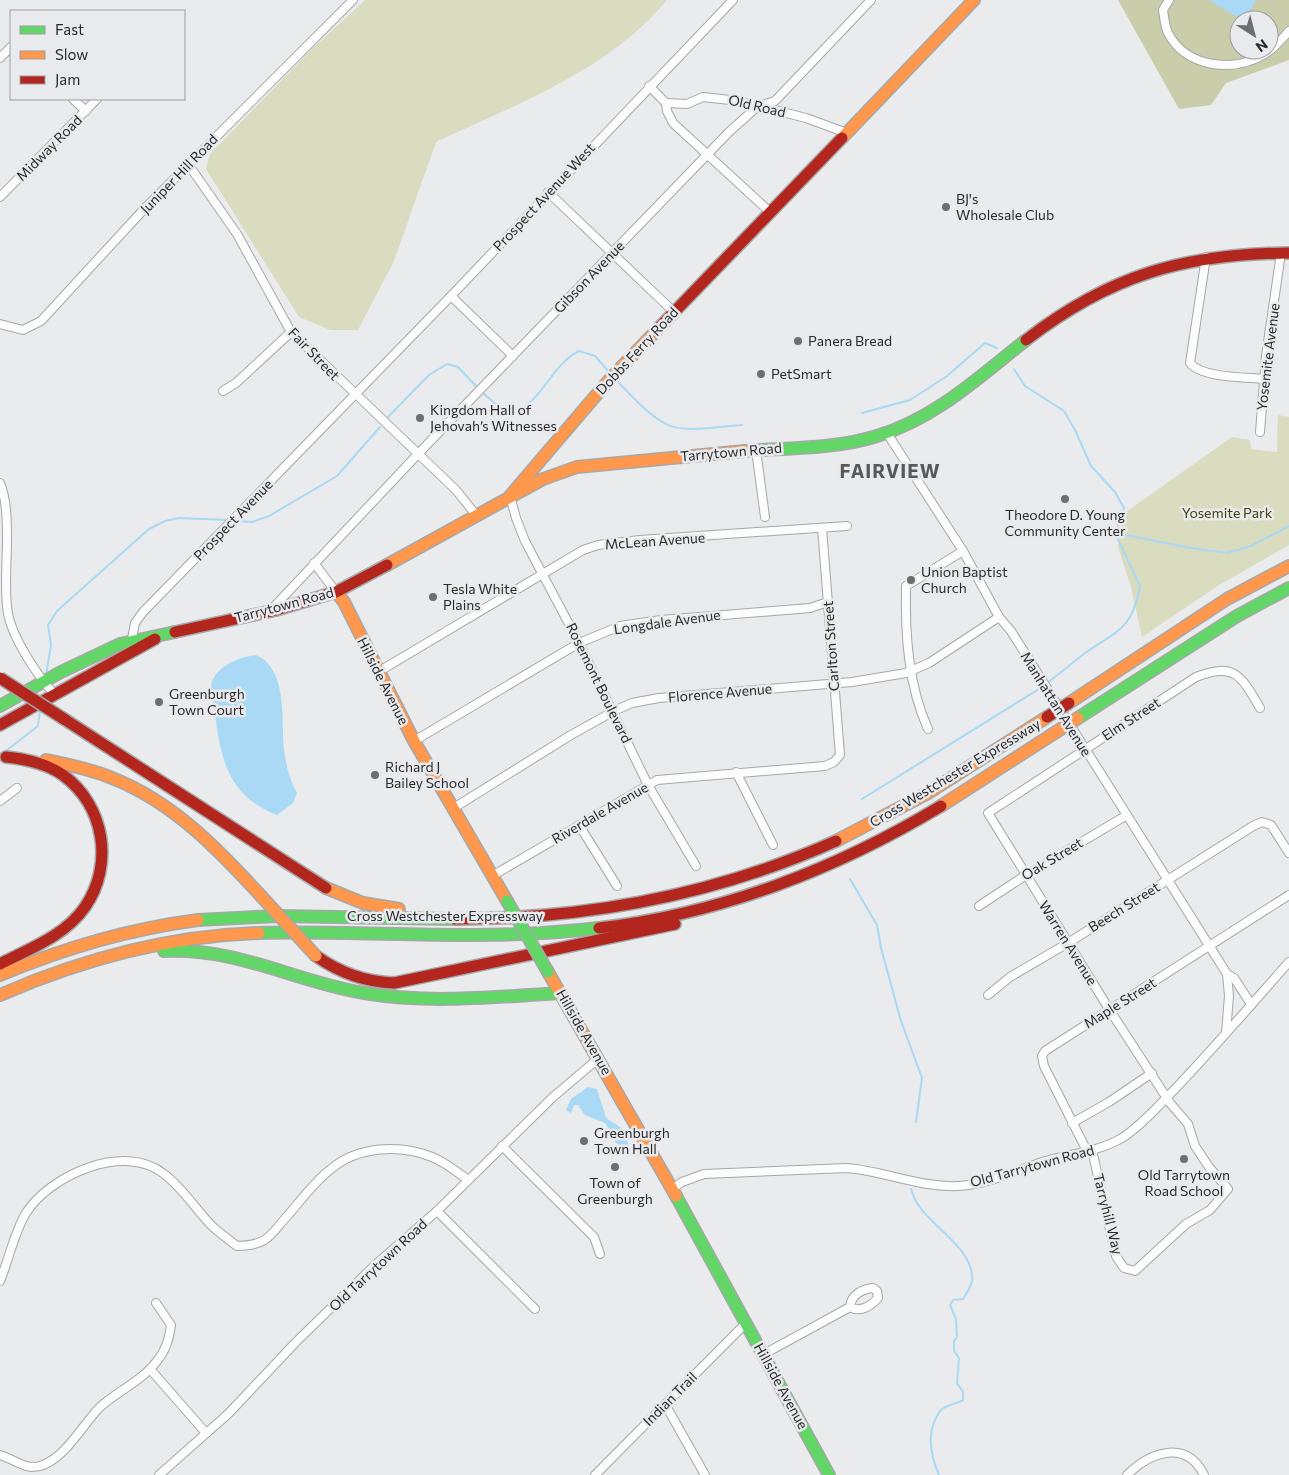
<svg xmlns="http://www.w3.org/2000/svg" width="1289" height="1475" font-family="Commissioner,sans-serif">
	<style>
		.green { fill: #dadcc0 }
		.forest { fill: #cacdaa; fill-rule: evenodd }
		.water { fill: #a9d9f4 }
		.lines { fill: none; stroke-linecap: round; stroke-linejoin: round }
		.stream { stroke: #a9d9f4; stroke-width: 2 }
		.street-casing { stroke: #a6a7a8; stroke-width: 10 }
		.fast-casing { stroke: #a6a7a8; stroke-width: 14 }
		.slow-casing { stroke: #a6a7a8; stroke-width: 14 }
		.jam-casing { stroke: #a6a7a8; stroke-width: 14 }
		.street { stroke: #fcfcfc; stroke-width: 8 }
		.fast { stroke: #63d668; stroke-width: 11 }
		.slow { stroke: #ff974d; stroke-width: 11 }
		.jam { stroke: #b3261e; stroke-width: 11 }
		.fast-bridge-casing { stroke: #a6a7a8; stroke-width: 14; stroke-linecap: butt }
		.slow-bridge-casing { stroke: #a6a7a8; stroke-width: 14; stroke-linecap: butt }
		.jam-bridge-casing { stroke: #a6a7a8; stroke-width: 14; stroke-linecap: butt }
		.fast-bridge { stroke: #63d668; stroke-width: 11 }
		.slow-bridge { stroke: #ff974d; stroke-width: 11 }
		.jam-bridge { stroke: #b3261e; stroke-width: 11 }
		.poi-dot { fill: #6c6e6f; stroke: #e8eaee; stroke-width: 2 }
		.labels { text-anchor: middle; stroke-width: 5; stroke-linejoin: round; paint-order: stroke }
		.street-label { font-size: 14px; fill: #292a2b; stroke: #e8eaee }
		.poi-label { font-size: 14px; fill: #292a2b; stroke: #e8eaee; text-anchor: start }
		.park-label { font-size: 14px; fill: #40420f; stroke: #e8eaee }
		.district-label { font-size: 19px; font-weight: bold; letter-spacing: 1px; fill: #56585a; stroke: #e8eaee }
	</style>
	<rect width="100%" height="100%" fill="#e9ebed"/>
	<!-- green -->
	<g class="green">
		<path d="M365,0H667C608,71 517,104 436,142L394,261L358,330H330L299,317L206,169L210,154L311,50Z"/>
		<path d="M1278,415L1289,417V545L1219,585L1142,637L1131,587L1118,547L1119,533L1126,512L1232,437L1250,440L1251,449L1277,452Z"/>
	</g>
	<!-- forest -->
	<path class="forest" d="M1118,0H1289V60L1226,83L1211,105L1179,109ZM1239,20H1269V50H1239Z"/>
	<!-- water -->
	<g class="water">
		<path d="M1209,0H1256L1248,14L1243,18L1235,16Z"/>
		<path d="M256,655C288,669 281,719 284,749C286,765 289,779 297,793L293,803L277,815C217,792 220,741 211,686C214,667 238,657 256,655Z"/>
		<path d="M588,1087L597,1089L606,1118L623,1129L629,1146C612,1148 612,1133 605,1123L585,1115L578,1105H574L571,1113L566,1110L571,1099Z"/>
	</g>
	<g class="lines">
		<!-- stream -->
		<g class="stream">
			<path d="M1014,369L1025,386L1064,411L1075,430L1091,466L1115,492L1124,508L1115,533L1140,586C1132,630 1118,630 1085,653C1073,662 1061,673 1048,682"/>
			<path d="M617,381C631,395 648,415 666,424C684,434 722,426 742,425"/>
			<path d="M484,394L508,415C541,407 550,365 579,351L595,356L609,372"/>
			<path d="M862,413L910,400L947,376L985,343L997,348"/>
			<path d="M387,418L429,375L447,364L458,367L476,386"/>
			<path d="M237,521L252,522L269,516L337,476L380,427"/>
			<path d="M1115,533L1190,548L1228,553L1251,546L1289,526"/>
			<path d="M46,675L51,645L48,625L57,611L149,529L165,521L179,518L228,520"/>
			<path d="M7,750L38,726L40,710"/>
			<path d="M862,799L1039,689"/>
			<path d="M850,879L877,925L881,948L901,1021L922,1078L916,1122"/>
			<path d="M911,1189C913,1193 914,1199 917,1203C931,1227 975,1249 972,1281C971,1287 966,1294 963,1299L953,1300L950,1305L956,1319L957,1337L954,1341V1351L959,1358L957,1383L963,1392V1400C957,1404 946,1405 941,1410C925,1430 930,1454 939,1475"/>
		</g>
		<!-- street casing -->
		<g class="street-casing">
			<g id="street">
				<path d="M1169,0L1163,10C1164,17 1165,27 1168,33C1186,67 1231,73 1263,55C1274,49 1281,40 1289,31"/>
				<path d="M0,58L11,47"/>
				<path d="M649,86L666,103L667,111L673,123L770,212"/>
				<path d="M73,99L86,111"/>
				<path d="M666,103L687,104L703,97L739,101L806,118L847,133"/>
				<path d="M188,164L237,234L291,332L456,490L476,515"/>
				<path d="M548,192L674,312"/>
				<path d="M0,197L97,99"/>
				<path d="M1206,257L1190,363C1202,378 1245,377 1264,379"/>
				<path d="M451,296L513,356"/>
				<path d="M0,324L23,330L41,321L145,208L353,0"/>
				<path d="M223,391L236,383L291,332"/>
				<path d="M1260,432L1266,356L1281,253"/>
				<path d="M887,433L963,551L999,617L1011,631L1227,974L1234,978L1251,1004"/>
				<path d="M756,450L765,517"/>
				<path d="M0,483C7,500 7,522 7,540C7,564 4,590 8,614C13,639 37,675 54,694"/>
				<path d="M510,496L516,518L525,541L579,643L648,785L696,866"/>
				<path d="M314,563L336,592"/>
				<path d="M271,610L417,455L729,132L757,107L775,101L871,0"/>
				<path d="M131,644L135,623L143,612L451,296L733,0"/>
				<path d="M378,672L583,550L598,545L640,540L847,526"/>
				<path d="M928,729C908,685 905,634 906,586L963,551"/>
				<path d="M414,741L579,643L620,626L661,620L810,608L828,602"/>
				<path d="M736,772L773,845"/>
				<path d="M0,801L17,788"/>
				<path d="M452,809L571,735L614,711L632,703L659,698L852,682L906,673L929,663L999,617"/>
				<path d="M579,825L617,886"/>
				<path d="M492,876L657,780L825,766L834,762L840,755L822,528"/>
				<path d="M979,906L1026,875L1127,815"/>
				<path d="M988,995L1010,977L1068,943L1253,826L1262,822L1271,825L1289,853"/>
				<path d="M1226,1033L1229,996L1227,974"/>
				<path d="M1072,1123L1109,1102L1152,1073"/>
				<path d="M502,1146L594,1237L600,1254"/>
				<path d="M1092,1150L1116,1256L1124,1268L1135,1271L1186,1224L1210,1210L1228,1189L1209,1167L1195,1146L1188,1124L1170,1103L1109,1009L988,813L1196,677C1234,662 1241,675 1260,708"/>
				<path d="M1087,1151L1044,1066L1042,1056L1045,1051L1289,895"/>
				<path d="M672,1189L682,1182L704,1174L847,1168C885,1171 920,1188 959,1186C987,1184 1013,1172 1039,1163C1066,1154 1096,1153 1122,1138C1142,1125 1158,1106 1175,1089C1214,1048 1251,1005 1289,962"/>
				<path d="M437,1211L535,1309"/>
				<path d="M0,1281C9,1259 14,1233 26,1213C50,1175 125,1142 164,1174C183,1188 196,1210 213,1227C221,1234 229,1240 237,1246C269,1245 269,1236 289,1214C302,1199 315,1181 331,1169C358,1146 400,1144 432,1157C445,1162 457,1172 468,1180"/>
				<path d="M873,1288L877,1291L878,1298C871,1306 860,1313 850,1307C851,1295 862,1289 873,1288Z"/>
				<path d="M764,1354L850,1307"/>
				<path d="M150,1369L206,1433"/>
				<path d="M665,1404L705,1475"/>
				<path d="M0,1455C14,1459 25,1470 40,1466C65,1459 83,1424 100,1407C118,1391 143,1380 157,1361C166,1350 169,1339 171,1325L156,1303"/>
				<path d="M159,1475L228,1414L296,1342L374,1266L437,1211L553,1097L599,1058"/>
				<path d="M595,1475L746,1323"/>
				<path d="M1127,1475C1150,1452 1186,1439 1204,1475"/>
			</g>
		</g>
		<!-- fast casing -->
		<g class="fast-casing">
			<g id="fast">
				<path d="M745,451C788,448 836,449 877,436C936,418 979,377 1026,340"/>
				<path d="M0,706L61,672L120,644L175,632"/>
				<path d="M1078,718L1237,616L1289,588"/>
				<path d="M198,920L276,916L455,919"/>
				<path d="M259,933C373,930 485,942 599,928"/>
				<path d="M164,951C241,948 292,981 364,993C429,1004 496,997 561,993"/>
				<path d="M676,1196L829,1475"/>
			</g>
		</g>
		<!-- slow casing -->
		<g class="slow-casing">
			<g id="slow">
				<path d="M842,138L974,0"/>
				<path d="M510,496L610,379L655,332"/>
				<path d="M387,565L543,479L577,467L745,451"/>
				<path d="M336,592L344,602L414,741L507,901"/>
				<path d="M1069,703L1227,599L1289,566"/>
				<path d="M46,760C69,765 91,769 112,778C173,802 218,849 261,896"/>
				<path d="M941,806L1056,732"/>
				<path d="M836,841L928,793L1047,717"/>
				<path d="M326,888L363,903L399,909"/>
				<path d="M548,972L676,1196"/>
				<path d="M0,975C64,948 129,929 198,920"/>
				<path d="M0,995C83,959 168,936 259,933"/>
			</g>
		</g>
		<!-- jam casing -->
		<g class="jam-casing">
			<g id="jam">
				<path d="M655,332L842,138"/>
				<path d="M1026,340C1110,275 1184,254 1289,253"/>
				<path d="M175,632L276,610L336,592L387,565"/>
				<path d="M64,719L326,888"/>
				<path d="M0,725L155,639"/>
				<path d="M455,919C588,919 715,895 836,841"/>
				<path d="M599,928C720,914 837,869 941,806"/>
				<path d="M316,956C340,973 364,982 394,983L675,924"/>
				<path d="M0,964C29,949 65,936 85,907C114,865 105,806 63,775C46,763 26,759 6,757"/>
			</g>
		</g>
		<!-- street -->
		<use href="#street" class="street"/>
		<!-- fast -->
		<use href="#fast" class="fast"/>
		<!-- slow -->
		<use href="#slow" class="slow"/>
		<!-- jam -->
		<use href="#jam" class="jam"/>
		<!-- fast-bridge casing -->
		<g class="fast-bridge-casing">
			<path id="fast-bridge" d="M507,901L548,972"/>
		</g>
		<!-- slow-bridge casing -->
		<g class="slow-bridge-casing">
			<g id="slow-bridge">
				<path d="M1056,732L1078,718"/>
				<path d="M261,896L316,956"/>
			</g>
		</g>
		<!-- jam-bridge casing -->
		<g class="jam-bridge-casing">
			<g id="jam-bridge">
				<path d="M0,678L64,719"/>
				<path d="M1047,717L1069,703"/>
			</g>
		</g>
		<!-- fast-bridge -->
		<use href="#fast-bridge" class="fast-bridge"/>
		<!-- slow-bridge -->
		<use href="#slow-bridge" class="slow-bridge"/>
		<!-- jam-bridge -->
		<use href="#jam-bridge" class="jam-bridge"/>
	</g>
	<!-- markers -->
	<g class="poi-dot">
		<circle cx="946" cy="207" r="5"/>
		<circle cx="798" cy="341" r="5"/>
		<circle cx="761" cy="374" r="5"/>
		<circle cx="420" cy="418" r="5"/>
		<circle cx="1065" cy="499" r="5"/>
		<circle cx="911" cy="580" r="5"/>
		<circle cx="433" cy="597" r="5"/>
		<circle cx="159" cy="702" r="5"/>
		<circle cx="375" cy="775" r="5"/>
		<circle cx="584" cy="1141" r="5"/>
		<circle cx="1184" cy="1159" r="5"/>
		<circle cx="615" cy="1167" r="5"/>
	</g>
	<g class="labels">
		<!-- street labels -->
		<g class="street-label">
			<text transform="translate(757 106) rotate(13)" y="5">Old Road</text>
			<text transform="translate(49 148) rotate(-45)" y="5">Midway Road</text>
			<text transform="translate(179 174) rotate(-46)" y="5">Juniper Hill Road</text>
			<text transform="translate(544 197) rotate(-47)" y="5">Prospect Avenue West</text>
			<text transform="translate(589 277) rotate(-46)" y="5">Gibson Avenue</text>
			<text transform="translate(637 351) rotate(-47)" y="5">Dobbs Ferry Road</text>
			<text transform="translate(314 354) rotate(46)" y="5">Fair Street</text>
			<text transform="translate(1268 357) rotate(-83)" y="5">Yosemite Avenue</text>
			<text transform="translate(731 452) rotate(-5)" y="5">Tarrytown Road</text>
			<text transform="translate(233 520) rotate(-46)" y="5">Prospect Avenue</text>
			<text transform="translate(655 541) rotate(-4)" y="5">McLean Avenue</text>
			<text transform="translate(284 605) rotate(-15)" y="5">Tarrytown Road</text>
			<text transform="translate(667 622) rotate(-8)" y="5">Longdale Avenue</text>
			<text transform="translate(831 646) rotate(-94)" y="5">Carlton Street</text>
			<text transform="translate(383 681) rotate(63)" y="5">Hillside Avenue</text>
			<text transform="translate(599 683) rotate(64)" y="5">Rosemont Boulevard</text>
			<text transform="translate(720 693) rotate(-5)" y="5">Florence Avenue</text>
			<text transform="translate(1056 704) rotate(58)" y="5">Manhattan Avenue</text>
			<text transform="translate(1131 719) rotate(-33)" y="5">Elm Street</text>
			<text transform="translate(955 773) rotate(-31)" y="5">Cross Westchester Expressway</text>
			<text transform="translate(600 813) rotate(-30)" y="5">Riverdale Avenue</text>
			<text transform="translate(1052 859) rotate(-31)" y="5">Oak Street</text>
			<text transform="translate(1124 907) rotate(-32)" y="5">Beech Street</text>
			<text x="445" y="921">Cross Westchester Expressway</text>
			<text transform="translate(1068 943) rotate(58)" y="5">Warren Avenue</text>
			<text transform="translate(1120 1003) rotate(-32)" y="5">Maple Street</text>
			<text transform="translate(584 1032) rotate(60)" y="5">Hillside Avenue</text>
			<text transform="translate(1032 1166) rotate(-15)" y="5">Old Tarrytown Road</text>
			<text transform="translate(1108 1214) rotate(76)" y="5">Tarryhill Way</text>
			<text transform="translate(378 1265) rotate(-43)" y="5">Old Tarrytown Road</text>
			<text transform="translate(781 1386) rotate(61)" y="5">Hillside Avenue</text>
			<text transform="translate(670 1399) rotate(-45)" y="5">Indian Trail</text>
		</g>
		<!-- poi labels -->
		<g class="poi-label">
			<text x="956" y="204">BJ's<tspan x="956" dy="16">Wholesale Club</tspan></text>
			<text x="808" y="346">Panera Bread</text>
			<text x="771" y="379">PetSmart</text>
			<text x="430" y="415">Kingdom Hall of<tspan x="430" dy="16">Jehovah’s Witnesses</tspan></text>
			<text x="1065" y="520" text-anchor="middle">Theodore D. Young<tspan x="1065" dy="16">Community Center</tspan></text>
			<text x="921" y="577">Union Baptist<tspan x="921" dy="16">Church</tspan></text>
			<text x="443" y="594">Tesla White<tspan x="443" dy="16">Plains</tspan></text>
			<text x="169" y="699">Greenburgh<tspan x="169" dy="16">Town Court</tspan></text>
			<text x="385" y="772">Richard J<tspan x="385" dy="16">Bailey School</tspan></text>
			<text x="594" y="1138">Greenburgh<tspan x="594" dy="16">Town Hall</tspan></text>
			<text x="1184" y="1180" text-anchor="middle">Old Tarrytown<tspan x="1184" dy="16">Road School</tspan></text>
			<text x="615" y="1188" text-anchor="middle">Town of<tspan x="615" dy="16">Greenburgh</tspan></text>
		</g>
		<!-- park labels -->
		<g class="park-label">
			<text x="1227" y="518">Yosemite Park</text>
		</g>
		<!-- district labels -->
		<g class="district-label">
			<text x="890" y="478">FAIRVIEW</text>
		</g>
	</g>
	<!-- legend -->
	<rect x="10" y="10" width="175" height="90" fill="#e8eaee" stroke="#9c9da0"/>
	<rect x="20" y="26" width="25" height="8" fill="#63d668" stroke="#9c9da0"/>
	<text x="55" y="35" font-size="15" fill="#292a2b">Fast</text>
	<rect x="20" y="51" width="25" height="8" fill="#ff974d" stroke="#9c9da0"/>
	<text x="55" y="60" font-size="15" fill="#292a2b">Slow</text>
	<rect x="20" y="76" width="25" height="8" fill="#b3261e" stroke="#9c9da0"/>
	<text x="55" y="85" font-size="15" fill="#292a2b">Jam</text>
	<!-- north arrow -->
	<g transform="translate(1254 35) rotate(144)"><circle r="24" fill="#e8eaee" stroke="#9c9da0"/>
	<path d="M0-4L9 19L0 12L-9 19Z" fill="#6c6e6f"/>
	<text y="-8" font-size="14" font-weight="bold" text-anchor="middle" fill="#292a2b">N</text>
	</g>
</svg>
